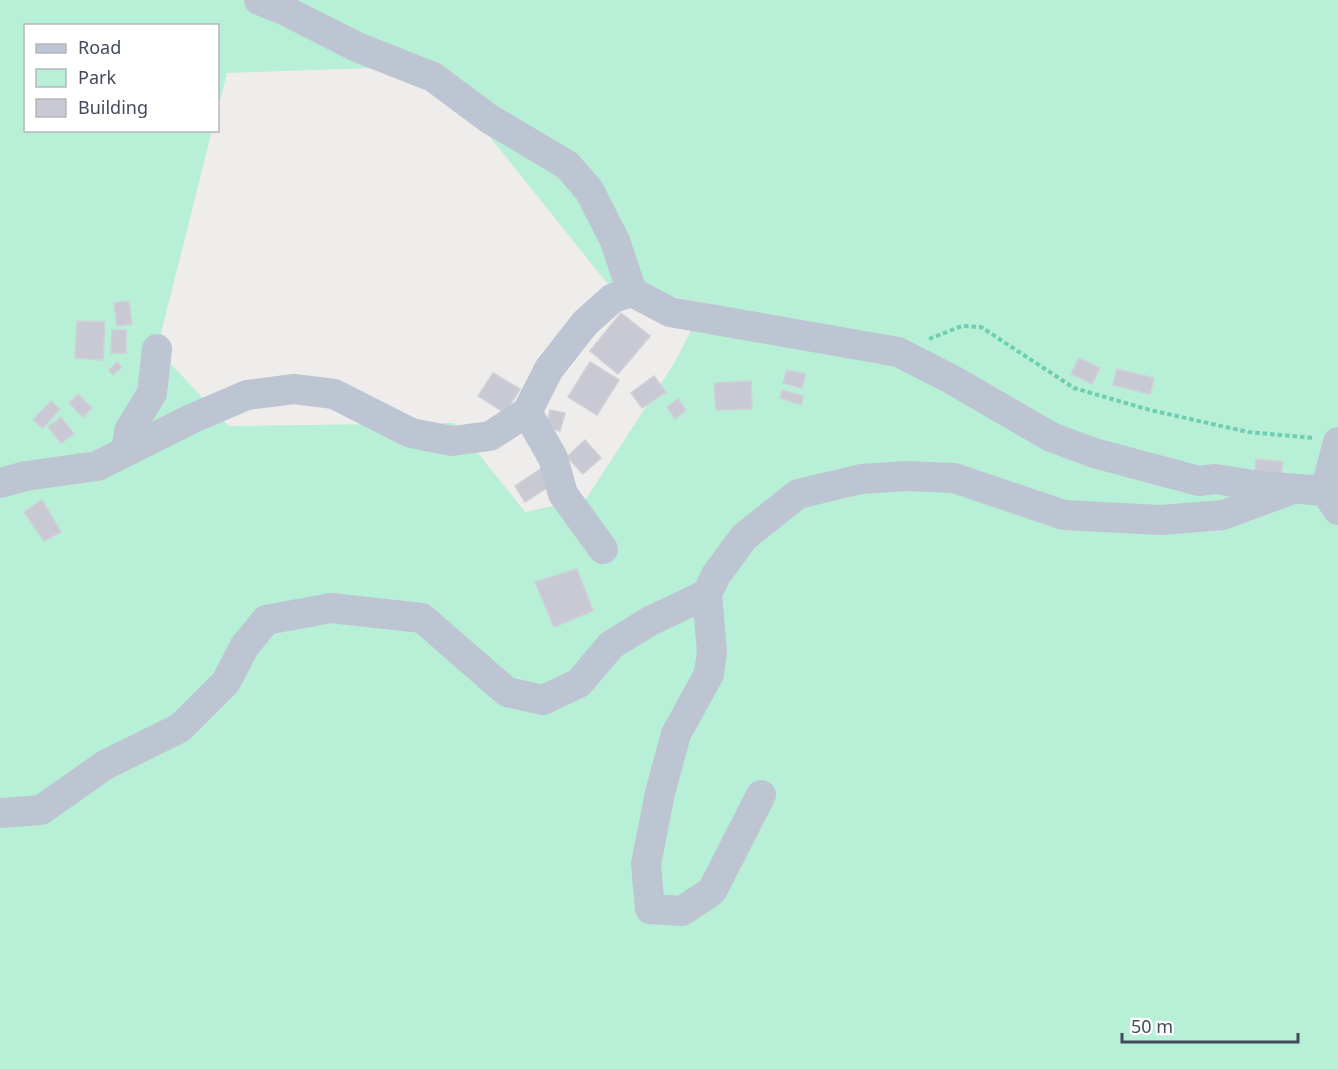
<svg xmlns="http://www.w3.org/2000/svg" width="1338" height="1069" font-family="'Noto Sans',sans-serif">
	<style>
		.green { fill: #b7efd7; fill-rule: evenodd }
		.building { fill: #c8c9d2; stroke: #cfd0d8; stroke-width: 1.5 }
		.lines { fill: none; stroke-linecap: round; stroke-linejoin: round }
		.path { stroke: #6fceb1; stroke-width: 4; stroke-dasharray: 4.5 3; stroke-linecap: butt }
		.minor { stroke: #bec5d2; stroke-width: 30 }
	</style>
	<rect width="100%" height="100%" fill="#efecec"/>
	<!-- green -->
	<path class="green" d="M0,0H1338V1069H0ZM26,26H218V108L227,73L433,66L607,283L705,303L675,362L586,499L525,512L454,423L229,426L157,349L212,130H26Z"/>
	<!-- building -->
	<g class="building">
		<path d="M129,301L132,324L117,326L114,303Z"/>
		<path d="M621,313L650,336L618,374L590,351Z"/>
		<path d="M77,321L105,322L103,360L75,358Z"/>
		<path d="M112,330H126V353H111Z"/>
		<path d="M1079,358L1100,368L1092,384L1071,374Z"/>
		<path d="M117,362L122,367L113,375L109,370Z"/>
		<path d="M590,362L619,380L597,415L568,397Z"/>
		<path d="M1117,369L1154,378L1150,394L1113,385Z"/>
		<path d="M787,370L806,374L802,388L783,383Z"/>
		<path d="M493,373L520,389L505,413L478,396Z"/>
		<path d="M654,376L666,392L642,408L631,393Z"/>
		<path d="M751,381L752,409L716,410L714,383Z"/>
		<path d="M782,390L803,396L801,405L780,398Z"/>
		<path d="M78,394L92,408L83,417L69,403Z"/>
		<path d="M678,399L686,410L675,419L667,407Z"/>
		<path d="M51,401L60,409L43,428L33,420Z"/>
		<path d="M550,410L565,413L560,431L546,427Z"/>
		<path d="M61,417L74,434L61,443L48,427Z"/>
		<path d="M585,440L601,458L583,474L567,457Z"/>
		<path d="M1256,459L1283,462L1280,484L1254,481Z"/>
		<path d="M542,468L553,484L525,502L515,486Z"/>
		<path d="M42,500L61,532L44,541L24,512Z"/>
		<path d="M577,569L593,611L554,627L535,582Z"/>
	</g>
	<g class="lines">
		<!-- path -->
		<path class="path" d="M929,339L962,326L981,327L1074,388L1150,410L1248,432L1314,438"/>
		<!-- minor -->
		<g class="minor">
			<path d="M632,292L670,312L898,352L951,379L1051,437L1094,453L1199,481L1215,479L1260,486L1325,491L1338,510"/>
			<path d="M527,412L553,458L563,494L603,549"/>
			<path d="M126,452L129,431L152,393L157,349"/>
			<path d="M0,483L26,476L97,466L191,419L247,395L294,389L334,394L411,433L452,441L490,436L527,412L549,369L585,323L613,298L632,292L615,241L589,190L567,165L488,118L433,77L357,47L284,10L259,0"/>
			<path d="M1325,491L1338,442"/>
			<path d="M761,795L712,891L682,911L650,909L646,864L660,793L676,734L709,674L712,652L707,594L716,575L744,537L798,494L861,479L907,476L954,478L1064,515L1161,520L1223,515L1293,489"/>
			<path d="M0,813L41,810L105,765L180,728L226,682L244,647L266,620L331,608L422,618L507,692L543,700L579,683L611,645L650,621L707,594"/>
		</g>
	</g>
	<!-- legend -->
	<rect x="24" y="24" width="195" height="108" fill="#ffffff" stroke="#b4b7bd" stroke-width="1.5"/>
	<rect x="36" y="44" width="30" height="9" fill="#bec5d2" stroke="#b4b7bd" stroke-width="1.5"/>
	<text x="78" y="54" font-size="18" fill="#444b5a">Road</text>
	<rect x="36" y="69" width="30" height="18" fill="#b7efd7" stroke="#b4b7bd" stroke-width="1.5"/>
	<text x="78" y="84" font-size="18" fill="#444b5a">Park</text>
	<rect x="36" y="99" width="30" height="18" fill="#c8c9d2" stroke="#b4b7bd" stroke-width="1.5"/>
	<text x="78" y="114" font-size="18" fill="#444b5a">Building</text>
	<!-- scale -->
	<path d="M1122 1033v9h176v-9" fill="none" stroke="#444b5a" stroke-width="3"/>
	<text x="1131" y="1033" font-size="18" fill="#444b5a" stroke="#ffffff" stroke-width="4.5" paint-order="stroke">50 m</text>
</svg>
